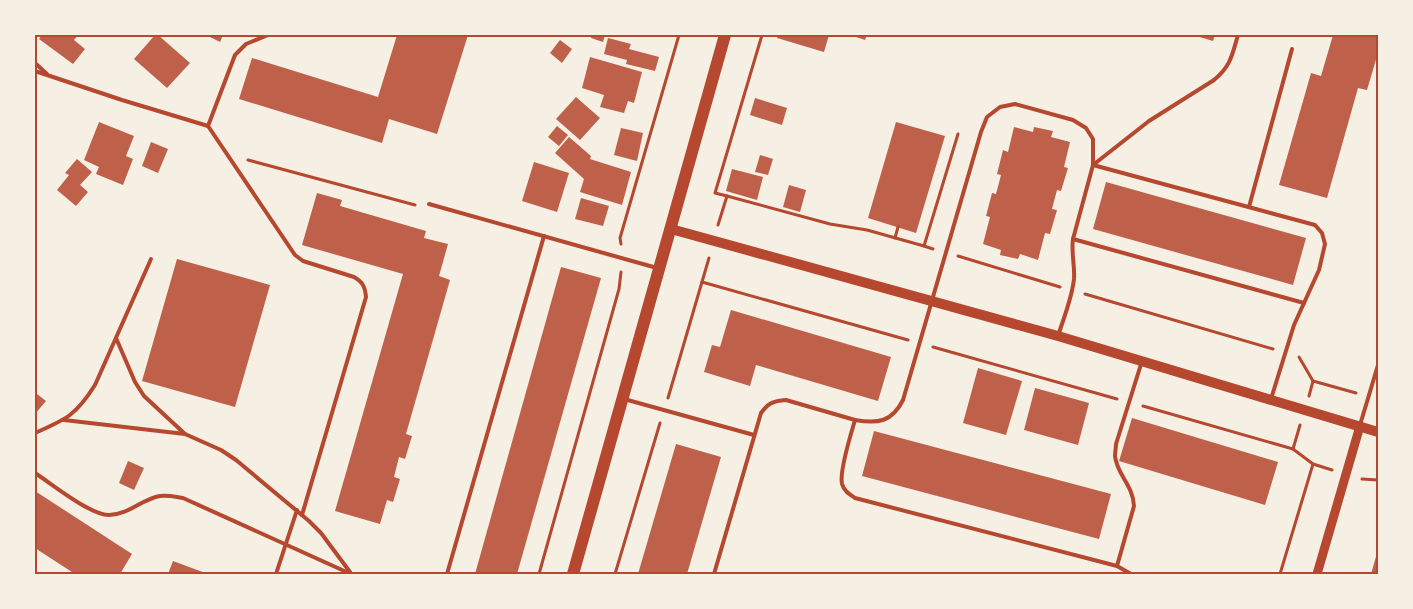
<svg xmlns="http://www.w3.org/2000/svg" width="1413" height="609" font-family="Overpass,sans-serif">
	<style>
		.building { fill: #bf614a }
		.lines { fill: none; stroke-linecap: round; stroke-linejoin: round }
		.path { stroke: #b5482f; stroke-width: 3 }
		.service { stroke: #b5482f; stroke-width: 4 }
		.tertiary { stroke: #b5482f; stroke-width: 9 }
		.secondary { stroke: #b5482f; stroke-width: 10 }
		.primary { stroke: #b5482f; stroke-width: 12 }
		.neatline { fill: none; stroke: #b5482f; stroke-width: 2 }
	</style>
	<rect width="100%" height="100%" fill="#f6efe4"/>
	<!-- building -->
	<g class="building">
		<path d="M42,35H78L74,40L85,49L73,64L39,39Z"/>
		<path d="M155,35H158L190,63L167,88L134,59Z"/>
		<path d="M206,35H223L220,42Z"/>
		<path d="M397,35H468L437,134L389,119L382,143L239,99L252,58L378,97Z"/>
		<path d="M592,35H605L603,42L591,38Z"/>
		<path d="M778,35H829L824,52L777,38Z"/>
		<path d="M850,35H867L865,40Z"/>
		<path d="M1193,35H1215L1213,41Z"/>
		<path d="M1333,35H1378V53L1367,90L1358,88L1327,198L1279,185L1311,73L1321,76Z"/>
		<path d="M608,38L631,44L629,49L659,57L655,71L626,64L627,60L604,54Z"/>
		<path d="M560,40L572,49L562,63L550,53Z"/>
		<path d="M590,57L642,72L634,103L628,101L624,113L600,107L604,95L582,88Z"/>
		<path d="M576,97L600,118L580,140L556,119Z"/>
		<path d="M755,98L787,108L782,125L750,115Z"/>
		<path d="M99,122L134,136L126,156L133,159L123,185L96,174L99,167L84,160Z"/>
		<path d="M896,122L945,136L916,233L868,218Z"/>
		<path d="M557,126L568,135L559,146L548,137Z"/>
		<path d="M1014,127L1033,132L1034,127L1053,131L1051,137L1070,142L1064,167L1068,168L1061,191L1057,190L1052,209L1057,210L1050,234L1045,233L1038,260L1020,254L1018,259L1000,255L1001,250L983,244L990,217L986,216L992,193L996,194L1001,175L997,174L1003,150L1008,152Z"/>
		<path d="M621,128L643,133L637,161L614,155Z"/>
		<path d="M569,137L591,156L590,159L631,172L622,205L580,192L584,179L555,153Z"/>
		<path d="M151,142L168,149L158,173L142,166Z"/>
		<path d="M760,155L773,159L768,175L755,172Z"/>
		<path d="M77,159L92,172L80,185L88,192L76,206L57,190L69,175L65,173Z"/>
		<path d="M534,162L569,173L557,212L522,201Z"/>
		<path d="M732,169L763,177L757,200L726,191Z"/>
		<path d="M1106,182L1306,238L1293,285L1093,229Z"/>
		<path d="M789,185L806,190L800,212L783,207Z"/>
		<path d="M317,193L342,200L340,206L426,231L424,238L448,244L439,276L450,280L406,434L412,436L405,459L399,457L394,477L400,479L393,502L387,500L380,524L335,511L403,274L302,245Z"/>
		<path d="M581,198L609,206L603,226L575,219Z"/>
		<path d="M177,259L270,285L235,407L142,381Z"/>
		<path d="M561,267L601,278L517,574H475Z"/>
		<path d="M731,310L891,357L878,401L756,365L750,386L704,372L712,345L720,347Z"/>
		<path d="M978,368L1022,381L1006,435L963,423Z"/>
		<path d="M1035,388L1089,403L1078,445L1024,430Z"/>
		<path d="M37,394L46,401L35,414V397Z"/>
		<path d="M1132,418L1278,462L1265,505L1119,461Z"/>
		<path d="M874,431L1111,494L1099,539L862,476Z"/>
		<path d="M676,444L721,457L687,574H638Z"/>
		<path d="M128,461L144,468L134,490L119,483Z"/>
		<path d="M35,491L132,554L120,574H75L35,548Z"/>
		<path d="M1377,553L1378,574H1371Z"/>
		<path d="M173,561L208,574H168Z"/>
	</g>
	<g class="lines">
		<!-- path -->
		<g class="path">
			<path d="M248,160L415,205"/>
			<path d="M727,196L830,224L867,230L924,246L958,134"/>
			<path d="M718,225L727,196L715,193L762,35"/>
			<path d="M895,238L898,227"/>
			<path d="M621,244L620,238L679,35"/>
			<path d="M924,246L933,249"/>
			<path d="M958,256L1060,287"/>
			<path d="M702,282L908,340"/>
			<path d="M1085,294L1273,349"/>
			<path d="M933,347L1117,399"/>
			<path d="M1299,357L1313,381L1309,396"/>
			<path d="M1313,381L1356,393"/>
			<path d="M668,398L709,258"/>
			<path d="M1143,406L1293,449L1313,464L1332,470"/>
			<path d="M1293,449L1300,425"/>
			<path d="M1362,479L1378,480"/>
			<path d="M539,574L619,289L621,272"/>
			<path d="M615,574L660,423"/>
			<path d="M1280,574L1313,464"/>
		</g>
		<!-- service -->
		<g class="service">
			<path d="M35,63L47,74"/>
			<path d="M35,71L122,100L208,126L295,255L303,261L354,277C363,282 365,287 366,297L302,515"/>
			<path d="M208,126L235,55L246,44L268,35"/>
			<path d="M1093,165L1315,225L1322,233L1325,244L1319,270L1294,325L1271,399"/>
			<path d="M1093,165L1149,121L1214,80C1231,66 1232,55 1238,35"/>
			<path d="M429,204L657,268"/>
			<path d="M1249,207L1292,49"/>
			<path d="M1073,239L1304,303"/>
			<path d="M116,338L135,382L144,396L185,434"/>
			<path d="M624,399L754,435"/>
			<path d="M64,420L185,434L221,450L236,460L309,521L321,533L350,572"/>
			<path d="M855,420C878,424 892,422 903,400L981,132L987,117L1000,107L1015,104L1073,120L1086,128L1093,139V165L1073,239C1071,253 1075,265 1074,279C1072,298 1064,317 1058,336"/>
			<path d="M1360,425L1378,365"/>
			<path d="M35,433C67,419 76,415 95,385L151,259"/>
			<path d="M35,473C52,484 90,515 109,515C128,515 142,499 160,496C168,495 176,497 183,498L351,574"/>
			<path d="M1117,566L1134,506C1133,485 1117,475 1115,456C1115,452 1116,448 1116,444L1142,361"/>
			<path d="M276,574L297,510"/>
			<path d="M447,574L544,236"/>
			<path d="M714,574L761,413C768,403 773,401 786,400L855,420C851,434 839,471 842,484C844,491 849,494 855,498L1117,566L1131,574"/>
		</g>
		<!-- tertiary -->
		<path class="tertiary" d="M1317,574L1360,426"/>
		<!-- secondary -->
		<path class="secondary" d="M671,229L1058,336L1378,432"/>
		<!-- primary -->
		<path class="primary" d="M573,574L725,35"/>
	</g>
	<!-- border -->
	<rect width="1413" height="609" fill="none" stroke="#f6efe4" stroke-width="72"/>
	<rect x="36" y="36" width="1341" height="537" class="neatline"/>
</svg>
